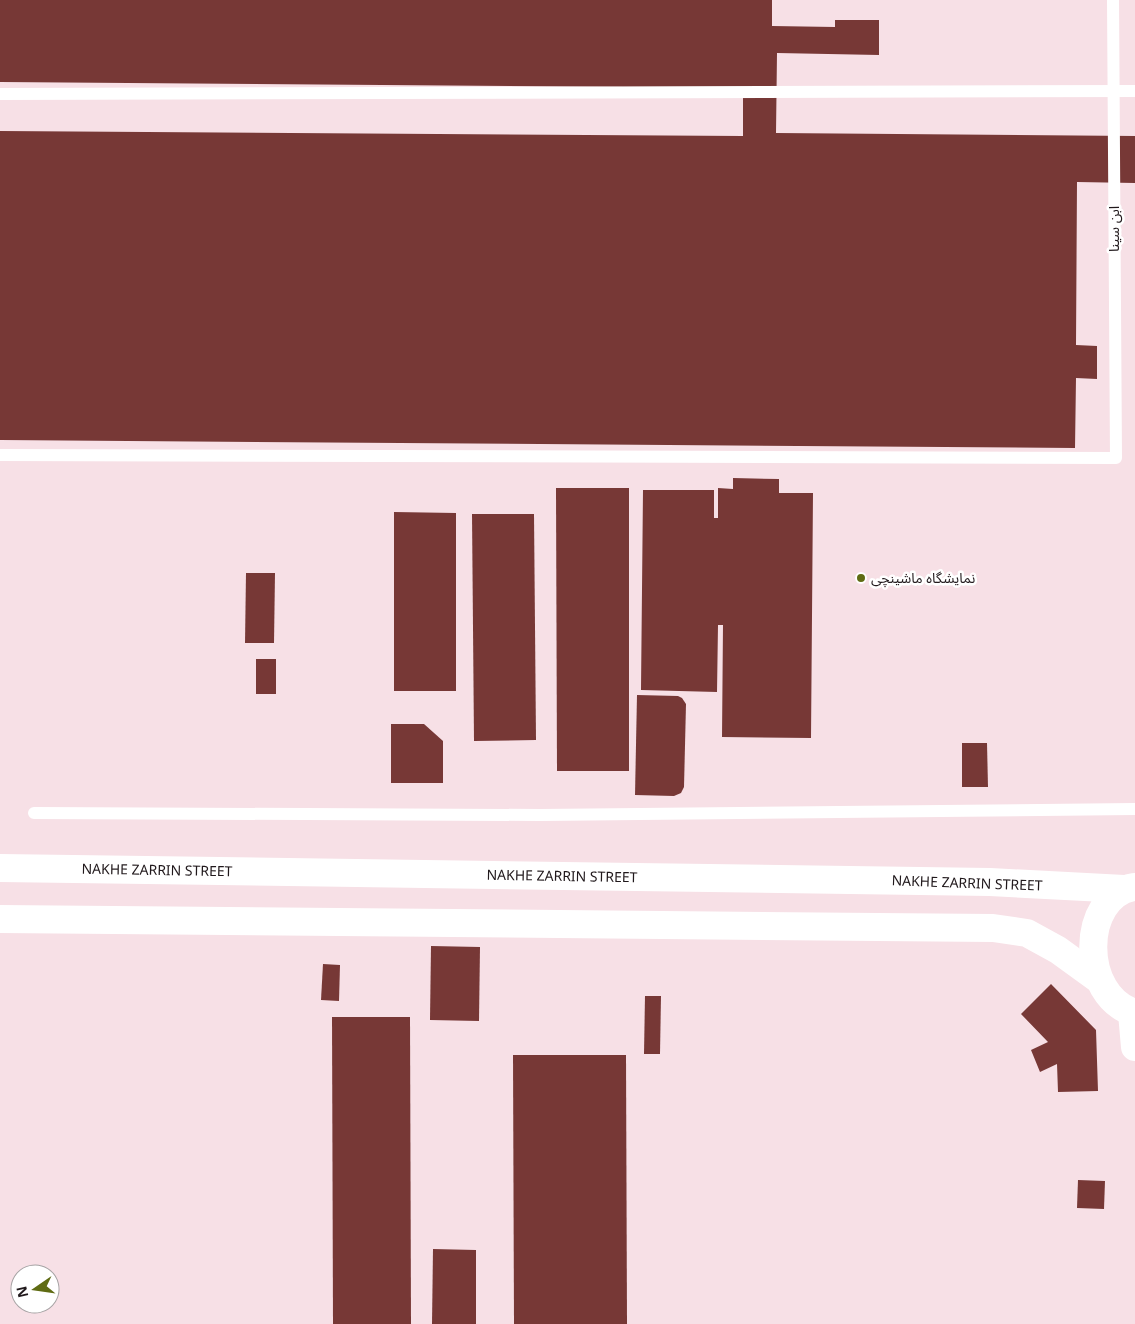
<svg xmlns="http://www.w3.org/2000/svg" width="1135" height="1324" font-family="'Noto Sans','Noto Sans Arabic',sans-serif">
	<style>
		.building { fill: #773836 }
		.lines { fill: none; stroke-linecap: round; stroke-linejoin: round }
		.lane { stroke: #fff; stroke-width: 12 }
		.secondary { stroke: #fff; stroke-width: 28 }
		.poi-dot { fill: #5f6b13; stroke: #fff; stroke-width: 2 }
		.labels { text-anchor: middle; stroke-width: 5; stroke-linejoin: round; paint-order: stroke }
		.street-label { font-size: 14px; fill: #21191c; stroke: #fff }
		.poi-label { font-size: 14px; fill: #21191c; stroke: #fff; text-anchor: start }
	</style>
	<rect width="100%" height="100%" fill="#f7e0e6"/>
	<!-- building -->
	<g class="building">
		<path d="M0,0H772V26L835,27V20H879V55L777,53L776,133L1135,136V183L1077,182L1076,345L1097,346V379L1076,378L1075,448L0,440V131L743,136V88L0,82Z"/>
		<path d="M733,478L779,479V493H813L811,738L722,737L723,625H718L717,692L641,690L643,490H714V518H718V488L733,489Z"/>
		<path d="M556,488H629V771H557Z"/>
		<path d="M394,512L456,513V691H394Z"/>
		<path d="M472,514H534L536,740L474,741Z"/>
		<path d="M246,573H275L274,643H245Z"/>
		<rect x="256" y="659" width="20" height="35"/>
		<path d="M637,695L678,696L682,698L686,704L684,787L681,793L674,796L635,795Z"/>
		<path d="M391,724H424L443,741V783H391Z"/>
		<path d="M962,743H987L988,787H962Z"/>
		<path d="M431,946L480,947L479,1021L430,1020Z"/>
		<path d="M323,964L340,965L339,1001L321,1000Z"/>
		<path d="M1051,984L1096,1030L1098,1091L1058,1092L1057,1064L1040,1072L1031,1050L1048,1042L1021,1014Z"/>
		<path d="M645,996H661L660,1054H644Z"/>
		<path d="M332,1017H410L411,1324H333Z"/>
		<path d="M513,1055H626L627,1324H514Z"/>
		<path d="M1078,1180L1105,1181L1104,1209L1077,1208Z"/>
		<path d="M433,1249L476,1250V1324H432Z"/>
	</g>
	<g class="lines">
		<!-- lane -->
		<g class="lane">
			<path d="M0,94L1135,91"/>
			<path d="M0,455L1116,458L1113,0"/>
			<path d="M34,813L540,815L1135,809"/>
		</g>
		<!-- secondary -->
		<g class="secondary">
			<path d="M0,868L990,882L1124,889"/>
			<path d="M1134,887C1080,896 1079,996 1135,1013"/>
			<path d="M0,919L993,928L1027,933L1058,950L1098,979"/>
			<path d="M1132,1013L1135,1047"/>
		</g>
	</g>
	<!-- markers -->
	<circle class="poi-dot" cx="861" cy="578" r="5"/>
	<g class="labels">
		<!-- street labels -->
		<g class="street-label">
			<text transform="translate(1114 229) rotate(-90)" y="5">ابن سینا</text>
			<text transform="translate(157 870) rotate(1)" y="5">NAKHE ZARRIN STREET</text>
			<text transform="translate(562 876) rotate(1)" y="5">NAKHE ZARRIN STREET</text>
			<text transform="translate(967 883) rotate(2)" y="5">NAKHE ZARRIN STREET</text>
		</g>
		<!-- poi labels -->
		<g class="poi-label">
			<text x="871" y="583">نمایشگاه ماشینچی</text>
		</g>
	</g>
	<!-- north arrow -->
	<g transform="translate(35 1289) rotate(257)"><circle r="24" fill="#ffffff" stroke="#a6a3a4"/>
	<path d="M0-4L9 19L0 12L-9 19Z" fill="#5f6b13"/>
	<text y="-8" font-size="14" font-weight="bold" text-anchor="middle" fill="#21191c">N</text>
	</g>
</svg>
